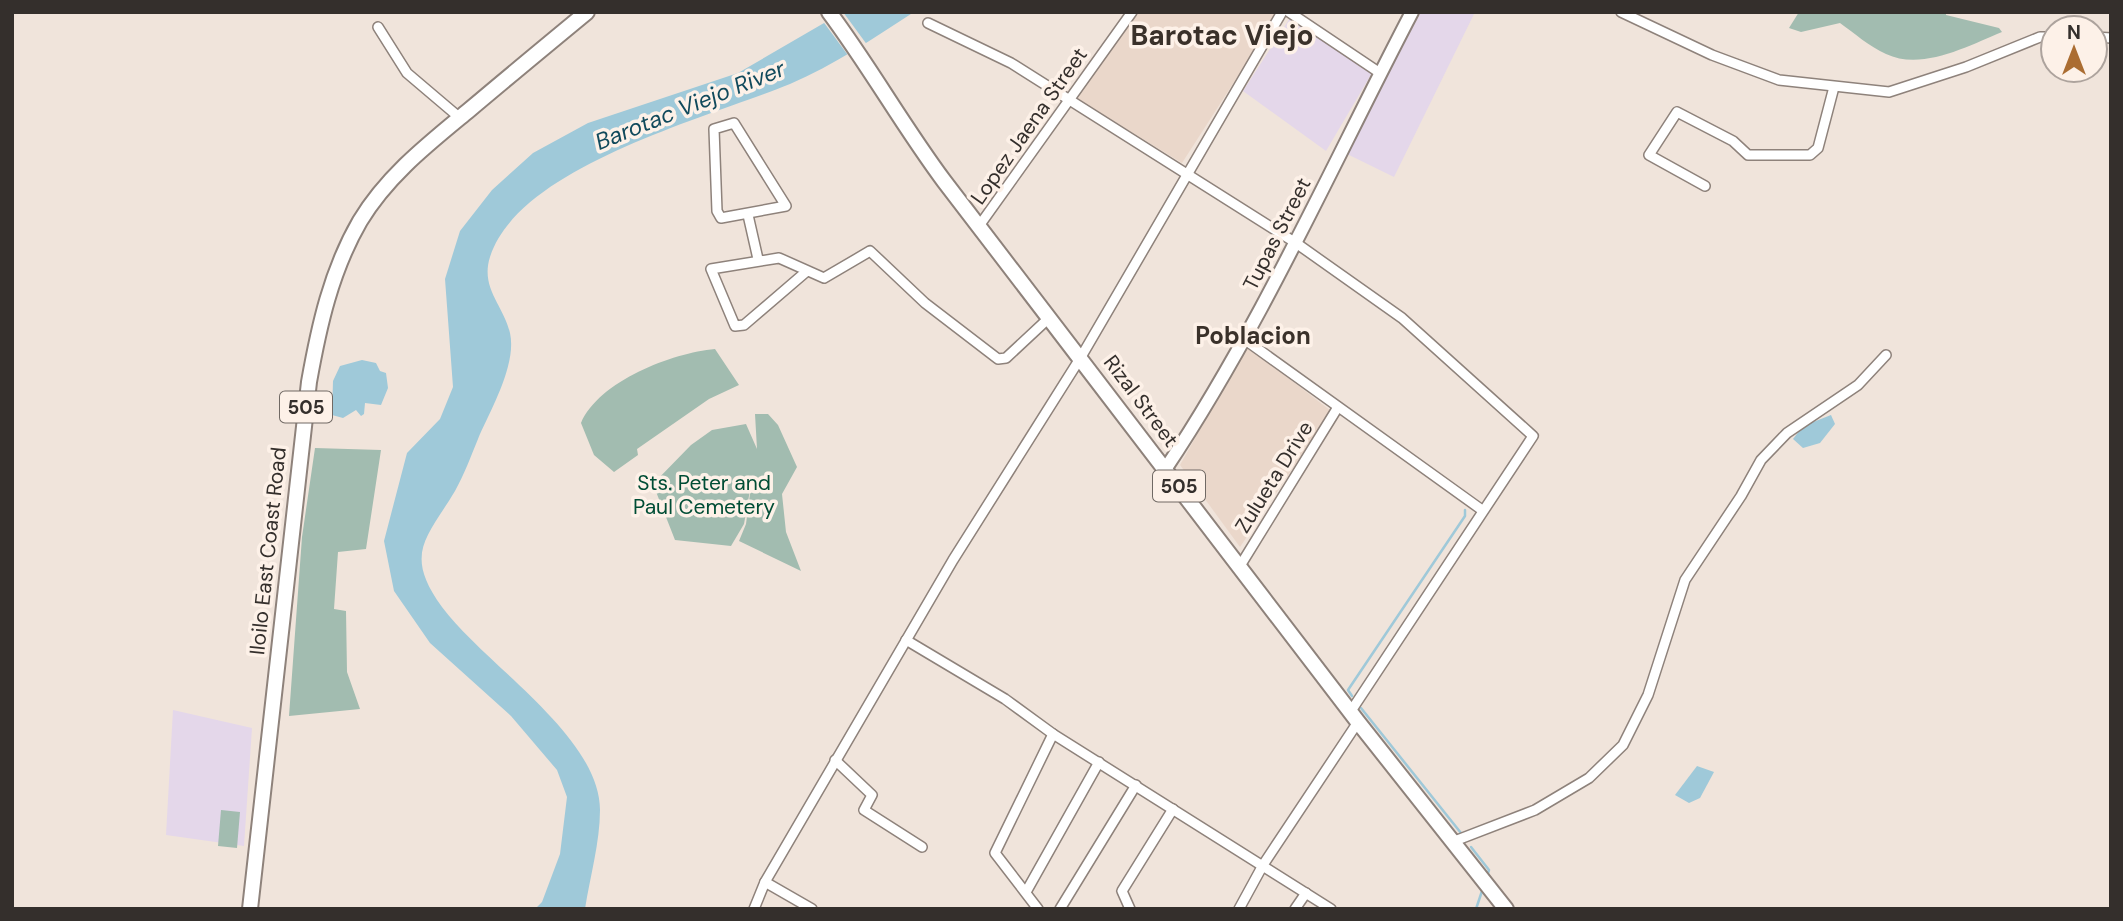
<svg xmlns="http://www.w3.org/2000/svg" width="2123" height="921" font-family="'DM Sans',sans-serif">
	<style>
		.built { fill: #ead7ca }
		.education { fill: #e4d7ea }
		.green { fill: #a2bcb0 }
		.water { fill: #9fc9d9 }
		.pier { fill: #f0e4db }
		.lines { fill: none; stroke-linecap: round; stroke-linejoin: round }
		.stream { stroke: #9fc9d9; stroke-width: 2.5 }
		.street-casing { stroke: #8e827b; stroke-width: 12 }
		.secondary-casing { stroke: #8e827b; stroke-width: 16 }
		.primary-casing { stroke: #8e827b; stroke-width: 18 }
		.street { stroke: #fff; stroke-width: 9 }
		.secondary { stroke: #fff; stroke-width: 12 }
		.primary { stroke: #fff; stroke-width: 14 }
		.labels { text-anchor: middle; stroke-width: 7; stroke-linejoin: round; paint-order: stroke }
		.shield { fill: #fdf1e8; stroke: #706964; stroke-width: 2 }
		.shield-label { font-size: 19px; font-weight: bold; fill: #342f2c }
		.street-label { font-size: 21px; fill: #342f2c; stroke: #fdf1e8 }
		.park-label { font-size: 21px; fill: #004d35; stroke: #fdf1e8 }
		.water-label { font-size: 23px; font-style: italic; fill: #114a5c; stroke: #fdf1e8 }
		.quarter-label { font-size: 24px; font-weight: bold; fill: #3a312a; stroke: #fdf1e8 }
		.district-label { font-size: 28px; font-weight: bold; fill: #3a312a; stroke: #fdf1e8 }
	</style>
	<rect width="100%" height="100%" fill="#f0e4db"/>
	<!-- built -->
	<g class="built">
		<path d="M1139,12H1279L1182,163L1076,98Z"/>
		<path d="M1247,346L1331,411L1240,547L1180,465Z"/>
	</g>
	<!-- education -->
	<g class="education">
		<path d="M1421,12H1475L1394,177L1345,153Z"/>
		<path d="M1290,18L1372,73L1326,151L1243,91Z"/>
		<path d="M173,710L252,728L244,846L166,835Z"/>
	</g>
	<!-- green -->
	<g class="green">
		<path d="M1799,12H1946V15L1999,28L2002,32C1968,46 1922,71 1886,54C1870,47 1854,33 1840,23L1801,32L1789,28Z"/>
		<path d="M715,349L739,385L709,399L637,449L638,455L614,472L594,455L581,423C599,381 672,353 715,349Z"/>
		<path d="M755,414H768L778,425L797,467L782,494L786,532L801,571L739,541L746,524L752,479L744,524L731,546L675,540L653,484L691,445L712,430L746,424L757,449Z"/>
		<path d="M315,448L381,450L366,549L338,552L334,609L346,611L347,672L360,709L289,716L302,537Z"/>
		<path d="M221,810L240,812L237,848L218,846Z"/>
	</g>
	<!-- water -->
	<g class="water">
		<path d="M843,12H914C874,38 834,65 790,84C708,118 519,166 490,257C480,288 504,306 510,333C517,365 490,411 478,439C471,456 464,475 455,491C427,538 403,553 442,607C484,664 600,736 600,810C600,842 590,877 585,909H535L542,902L560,854L567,797L557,770L511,716L430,643L394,591L384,541L407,453L440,419L453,387L445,279L460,231L492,190L533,153L588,123L738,73Z"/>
		<path d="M362,360L376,363L380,371L386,373L388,388L381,405L365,403L364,414L361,416L356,410L343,418L332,415L333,381L340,366Z"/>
		<path d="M1831,415L1835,424L1820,443L1803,448L1793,439L1803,426Z"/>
		<path d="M1697,766L1714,772L1700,798L1689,803L1675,795Z"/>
	</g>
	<!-- pier -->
	<path class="pier" d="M836,12H843L868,46L850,58L822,20Z"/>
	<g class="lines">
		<!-- stream -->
		<g class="stream">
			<path d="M1352,696L1348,690L1465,516V510"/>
			<path d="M1361,708L1461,833"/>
			<path d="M1471,847L1489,870L1487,876"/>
			<path d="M1476,909L1483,888"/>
		</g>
		<!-- street casing -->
		<g class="street-casing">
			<g id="street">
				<path d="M1289,12L1380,73"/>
				<path d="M1621,12L1712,55L1779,80L1889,92L1966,67L2040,37H2053"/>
				<path d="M928,23L1011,63L1296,243L1402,318L1533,436L1351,711"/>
				<path d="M378,27L407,73L460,118"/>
				<path d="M2095,37L2111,38"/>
				<path d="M734,123L786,206L721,218L717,211L714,129Z"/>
				<path d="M1705,186L1649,155L1677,112L1733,141L1748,155H1810L1818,148L1834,87"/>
				<path d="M748,215L758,259"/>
				<path d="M979,226L1132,12"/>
				<path d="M807,271L744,325L735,326L711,269L779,258L824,278L870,251L925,303L998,359L1006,358L1050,317"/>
				<path d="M1244,339L1482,510"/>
				<path d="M1240,566L1338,407"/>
				<path d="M906,640L1005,699L1053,734L1331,909"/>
				<path d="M835,760L872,795L864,810L922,847"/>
				<path d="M1452,842L1535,810L1589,778L1623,745L1648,695L1685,580L1741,496L1761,460L1787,433L1858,385L1886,355"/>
				<path d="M765,882L812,909"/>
				<path d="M1026,892L1099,762"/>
				<path d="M754,909L765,882L953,560L1081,357L1282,12"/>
				<path d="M1038,909L995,853L1053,734"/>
				<path d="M1060,909L1136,785"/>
				<path d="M1130,909L1122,891L1173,809"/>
				<path d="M1239,909L1263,865L1358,722"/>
				<path d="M1295,909L1306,893"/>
			</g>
		</g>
		<!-- secondary casing -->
		<g class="secondary-casing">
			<path id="secondary" d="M1166,468C1262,324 1332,165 1412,12"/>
		</g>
		<!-- primary casing -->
		<g class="primary-casing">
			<g id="primary">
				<path d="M829,12C870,67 903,126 944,181L1358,722L1506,909"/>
				<path d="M250,909L309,382C319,326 331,271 360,221C387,176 428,144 468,111C507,78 547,45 587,12"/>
			</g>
		</g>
		<!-- street -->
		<use href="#street" class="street"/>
		<!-- secondary -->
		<use href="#secondary" class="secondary"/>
		<!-- primary -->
		<use href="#primary" class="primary"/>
	</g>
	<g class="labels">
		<!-- shield labels -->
		<g class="shield">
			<rect x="280" y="391.5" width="52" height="31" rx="5"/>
			<rect x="1153" y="470.5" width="52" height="31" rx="5"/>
		</g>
		<g class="shield-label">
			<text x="306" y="414">505</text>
			<text x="1179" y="493">505</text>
		</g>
		<!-- street labels -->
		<g class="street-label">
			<text transform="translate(1029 126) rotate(-55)" y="7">Lopez Jaena Street</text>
			<text transform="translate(1277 234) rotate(-63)" y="7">Tupas Street</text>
			<text transform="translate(1141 401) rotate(53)" y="7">Rizal Street</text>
			<text transform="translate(1274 477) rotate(-58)" y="7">Zulueta Drive</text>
			<text transform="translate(268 551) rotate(-84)" y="7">Iloilo East Coast Road</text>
		</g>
		<!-- park labels -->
		<g class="park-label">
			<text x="704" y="490">Sts. Peter and<tspan x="704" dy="24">Paul Cemetery</tspan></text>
		</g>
		<!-- water labels -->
		<g class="water-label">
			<text transform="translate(690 105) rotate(-22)" y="8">Barotac Viejo River</text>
		</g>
		<!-- quarter labels -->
		<g class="quarter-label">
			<text x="1253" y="344">Poblacion</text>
		</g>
		<!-- district labels -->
		<g class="district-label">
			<text x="1222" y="45">Barotac Viejo</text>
		</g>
	</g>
	<!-- border -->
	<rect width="2123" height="921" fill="none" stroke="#342f2c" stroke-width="28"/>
	<!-- north arrow -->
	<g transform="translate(2074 49)"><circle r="33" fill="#fdf1e8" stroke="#ada39d" stroke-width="2"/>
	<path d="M0-5L12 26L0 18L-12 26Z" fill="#ab6d32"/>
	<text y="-10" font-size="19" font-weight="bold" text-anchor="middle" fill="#342f2c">N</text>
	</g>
</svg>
